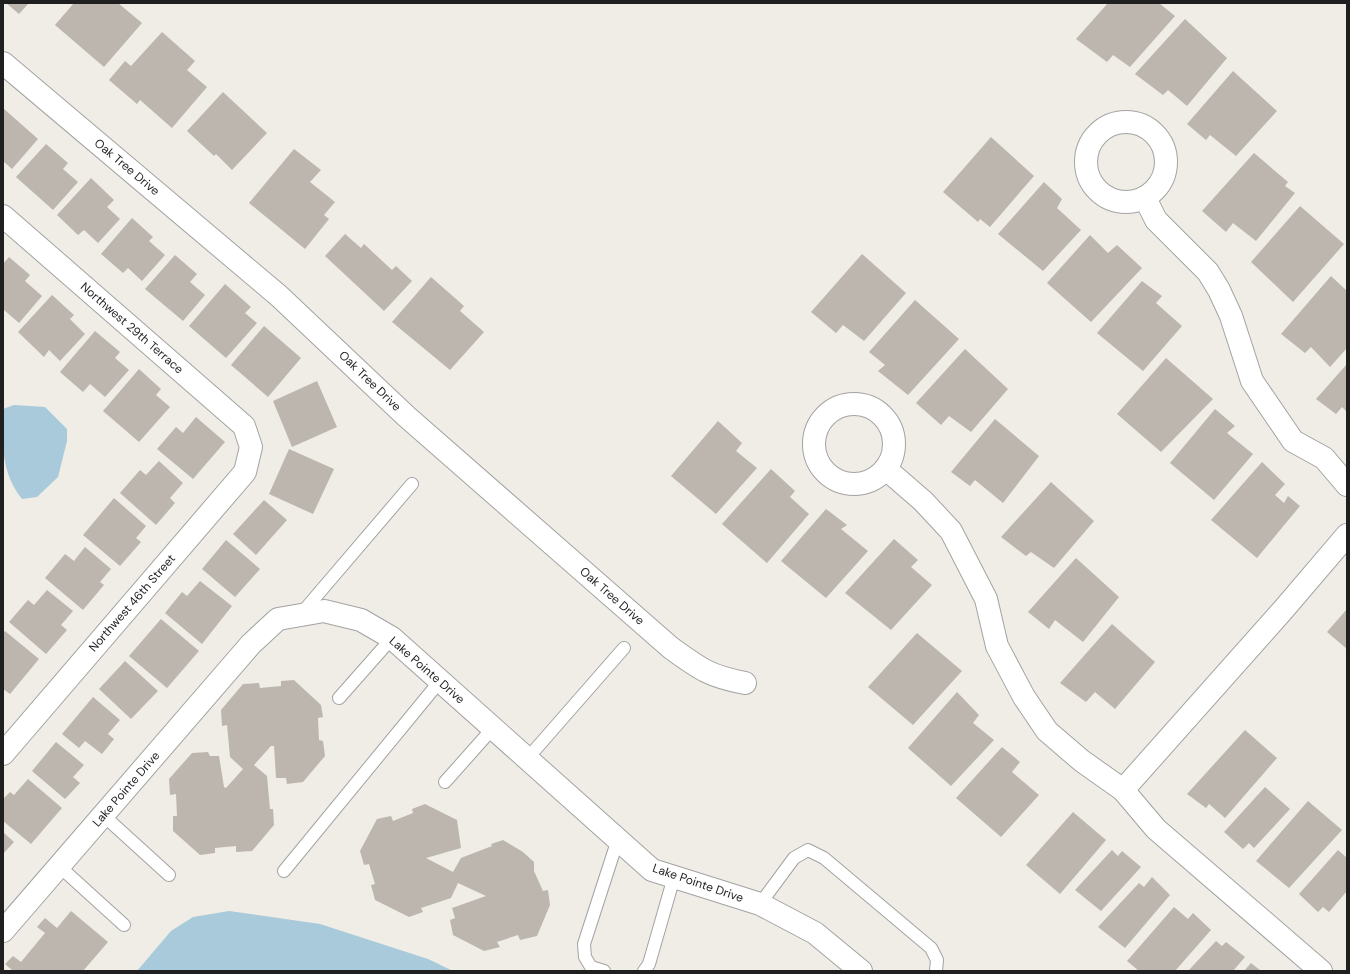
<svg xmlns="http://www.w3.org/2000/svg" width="1350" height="974" font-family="'DM Sans',sans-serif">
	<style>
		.water { fill: #a9cada }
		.building { fill: #bcb6af }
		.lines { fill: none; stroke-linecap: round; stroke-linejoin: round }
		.service-casing { stroke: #a3a3a3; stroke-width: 14 }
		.minor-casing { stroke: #a3a3a3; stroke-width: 24 }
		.service { stroke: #fff; stroke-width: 12 }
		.minor { stroke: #fff; stroke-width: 22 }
		.labels { text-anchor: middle; stroke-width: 4; stroke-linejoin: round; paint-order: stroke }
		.street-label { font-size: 12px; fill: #1f1f1f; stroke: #fff }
	</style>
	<rect width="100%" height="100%" fill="#efede6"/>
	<!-- water -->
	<g class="water">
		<path d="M14,405L45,407L67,429V441L58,477L37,497L22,499C0,471 3,444 3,409Z"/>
		<path d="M229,911L320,924L428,959L453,971H137L171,931L193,917Z"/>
	</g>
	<!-- building -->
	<g class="building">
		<path d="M6,3H29L19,14Z"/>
		<path d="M74,3H118L142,23L104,67L55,25Z"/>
		<path d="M1108,3H1159L1175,16L1130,67L1113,55L1107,62L1076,39Z"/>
		<path d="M1185,19L1227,58L1187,106L1168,90L1163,95L1135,74Z"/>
		<path d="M162,32L195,61L187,70L207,87L172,128L140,100L137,104L109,80L125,61L131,66Z"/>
		<path d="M1233,71L1277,111L1236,156L1210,135L1206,140L1187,124Z"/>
		<path d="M223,92L267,133L232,170L216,154L214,156L187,131Z"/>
		<path d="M3,108L38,139L12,169L3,161Z"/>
		<path d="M991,137L1034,176L990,227L980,219L978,222L943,192Z"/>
		<path d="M46,144L68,163L63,169L78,182L53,210L16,177Z"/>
		<path d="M294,149L321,170L310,182L335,202L324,215L329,219L305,249L249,203Z"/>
		<path d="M1254,153L1288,182L1285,186L1295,193L1256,241L1233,223L1226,232L1202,211Z"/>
		<path d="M91,178L114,200L107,207L120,219L98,243L84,230L78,235L57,215Z"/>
		<path d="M1044,182L1062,199L1057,208L1081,230L1043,271L998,234Z"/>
		<path d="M1300,206L1344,244L1293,302L1251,262Z"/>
		<path d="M132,218L153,237L149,241L165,255L142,281L128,268L123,273L101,254Z"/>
		<path d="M345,234L361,248L364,244L392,270L396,266L412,281L384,311L325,256Z"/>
		<path d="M1090,235L1108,253L1117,245L1142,268L1091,322L1047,283Z"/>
		<path d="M862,254L906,293L864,341L843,325L836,333L811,312Z"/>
		<path d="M175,255L197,274L190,282L205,295L183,321L145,289Z"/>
		<path d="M9,257L30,275L25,281L42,296L19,323L4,310L3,312V264Z"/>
		<path d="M1331,276L1347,291V348L1330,367L1311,347L1305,353L1281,334Z"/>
		<path d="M431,277L464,306L460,311L484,332L450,370L392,322Z"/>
		<path d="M1142,281L1162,296L1156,303L1182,326L1143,371L1097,333Z"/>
		<path d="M225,284L251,307L245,313L257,323L226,358L189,326Z"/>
		<path d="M52,295L74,315L70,319L85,334L60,361L49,350L44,357L18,332Z"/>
		<path d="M915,300L959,339L908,395L878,371L885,365L869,352Z"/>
		<path d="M264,326L301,358L268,397L231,365Z"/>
		<path d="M95,331L120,352L115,358L129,370L105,397L90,384L83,392L60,372Z"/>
		<path d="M965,349L1008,389L971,432L949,416L941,425L916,403Z"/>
		<path d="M1166,358L1213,399L1161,452L1117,414Z"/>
		<path d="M1347,364V412L1342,407L1336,414L1316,399Z"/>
		<path d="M139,369L161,389L156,395L170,407L139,442L103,411Z"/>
		<path d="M317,381L337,427L292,447L273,401Z"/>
		<path d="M1215,409L1235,426L1227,433L1253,454L1214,500L1170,463Z"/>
		<path d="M196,417L225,442L193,479L157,449L176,427L183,433Z"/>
		<path d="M995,419L1039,456L1003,503L975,480L970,486L951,472Z"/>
		<path d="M718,421L742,443L736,451L757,468L716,514L671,476Z"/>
		<path d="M289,449L334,469L313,514L269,494Z"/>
		<path d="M159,461L183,483L170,498L175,503L156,525L120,493L140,470L146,475Z"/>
		<path d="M1262,462L1285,484L1275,495L1284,503L1288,496L1300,506L1257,558L1211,520Z"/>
		<path d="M771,469L795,491L790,497L809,514L767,563L722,524Z"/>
		<path d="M1051,482L1094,521L1054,568L1031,552L1026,556L1001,537Z"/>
		<path d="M114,498L146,526L136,538L141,542L120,566L83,535Z"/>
		<path d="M264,500L287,520L256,555L233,534Z"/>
		<path d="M826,509L847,525L841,529L868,551L826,598L781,561Z"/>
		<path d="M894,539L918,560L911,567L932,585L891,630L845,593Z"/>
		<path d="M226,540L260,569L235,597L202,569Z"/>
		<path d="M85,547L111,569L100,582L104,585L83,610L45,578L65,554L74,561Z"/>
		<path d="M1076,558L1119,597L1083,642L1055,620L1049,629L1028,612Z"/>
		<path d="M200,581L232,606L202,644L165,613L182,592L187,596Z"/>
		<path d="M47,590L73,611L61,625L67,630L46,654L9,622L28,600L34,605Z"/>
		<path d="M1347,609V649L1327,632Z"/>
		<path d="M161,619L199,651L167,688L129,656Z"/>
		<path d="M1112,624L1155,662L1115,709L1095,692L1086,702L1060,683Z"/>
		<path d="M5,631L39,659L10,694L3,689V633Z"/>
		<path d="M917,633L962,671L913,725L868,687Z"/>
		<path d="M125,661L158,691L131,719L99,689Z"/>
		<path d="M294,680L321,705L323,717L318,718L319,740L323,741L325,756L303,782L287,784L286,778H276L274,746H271L254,765L267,776L270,809H273L274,825L252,851L236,852V846L215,848V853L200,855L173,831V816H177L176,794L170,795L169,779L192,753L208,752L210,756H219L224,787L226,788L243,769L230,757L227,725L222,726L221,710L243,684L259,683L260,688L281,686V681Z"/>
		<path d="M957,692L979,715L973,723L994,740L951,786L908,748Z"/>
		<path d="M93,697L120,720L108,734L114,739L102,754L85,741L79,748L62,734Z"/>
		<path d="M1245,730L1277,758L1225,818L1209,804L1206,808L1187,794Z"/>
		<path d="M56,742L84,765L73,777L80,783L65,799L32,771Z"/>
		<path d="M1002,747L1020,762L1012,772L1039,795L1001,837L956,798Z"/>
		<path d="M28,779L62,808L31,844L3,821V799L10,792L14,795Z"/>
		<path d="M1265,787L1290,809L1254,848L1249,843L1243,849L1224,832Z"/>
		<path d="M1308,801L1342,830L1289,888L1256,861Z"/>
		<path d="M425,804L457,820L461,848L426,858L453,872L461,858L492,846L491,844L503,840L523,852L534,862V871L543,891L548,890L550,905L537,936L520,940L518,935L497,942L500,947L484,951L453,935L450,920L455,918L452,908L486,896L458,883L451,898L421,908L423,912L409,917L375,900L371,885L375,884L369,864L364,865L360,851L377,819L391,816L393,821L413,813L412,809Z"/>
		<path d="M1073,812L1106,840L1060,894L1026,865Z"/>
		<path d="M3,832L14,842L3,854Z"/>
		<path d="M1112,850L1118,856L1122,851L1141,867L1101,911L1075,890Z"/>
		<path d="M1338,850L1347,858V891L1329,912L1323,907L1318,912L1299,894Z"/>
		<path d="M1152,877L1170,895L1125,948L1098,927L1139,883L1144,887Z"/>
		<path d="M1174,907L1188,919L1193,913L1211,930L1175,971H1139L1127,961Z"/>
		<path d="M71,911L108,942L83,971H13L5,964L13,956L21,962L45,933L37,927L45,918L57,928Z"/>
		<path d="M1216,941L1222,946L1226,942L1245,957L1233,971H1188Z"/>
		<path d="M1251,963L1261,971H1244Z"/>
	</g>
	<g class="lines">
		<!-- service casing -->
		<g class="service-casing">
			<g id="service">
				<path d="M301,614L412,484"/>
				<path d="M339,698L392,638"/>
				<path d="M527,759L624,648"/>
				<path d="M445,782L493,728"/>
				<path d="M103,815L169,875"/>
				<path d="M59,866L124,925"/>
				<path d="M284,871L440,681"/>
				<path d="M760,904L794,858L808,850L824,858L931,948L937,960L936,971"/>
				<path d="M604,971L591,967L585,957L584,944L618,839"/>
				<path d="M644,971L649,964L674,877"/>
			</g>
		</g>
		<!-- minor casing -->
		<g class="minor-casing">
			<g id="minor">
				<path d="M3,63L279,296L406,416L671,648C700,669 709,676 745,683"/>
				<circle cx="1126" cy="162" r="40"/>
				<path d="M1145,198L1156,220L1208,272L1219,290L1231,316L1252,381L1293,441L1324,458L1347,485"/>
				<path d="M3,216L244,426L251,447L245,472L3,754"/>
				<circle cx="854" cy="444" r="40"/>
				<path d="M886,469L923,501L951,531L986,599L997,646L1024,697L1047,731L1082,761L1123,790L1156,829L1321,971"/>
				<path d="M1123,790L1283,610L1347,535"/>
				<path d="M3,931L251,644L278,619L324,611L361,620L392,638L652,870L760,904L815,933L861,971"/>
			</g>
		</g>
		<!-- service -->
		<use href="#service" class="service"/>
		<!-- minor -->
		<use href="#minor" class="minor"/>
	</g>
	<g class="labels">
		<!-- street labels -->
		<g class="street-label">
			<text transform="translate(127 167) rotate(40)" y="4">Oak Tree Drive</text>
			<text transform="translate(132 328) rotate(41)" y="4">Northwest 29th Terrace</text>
			<text transform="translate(370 381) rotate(44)" y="4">Oak Tree Drive</text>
			<text transform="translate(612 596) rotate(41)" y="4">Oak Tree Drive</text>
			<text transform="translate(132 603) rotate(-49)" y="4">Northwest 46th Street</text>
			<text transform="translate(427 670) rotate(41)" y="4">Lake Pointe Drive</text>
			<text transform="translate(126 789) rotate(-49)" y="4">Lake Pointe Drive</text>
			<text transform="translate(698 883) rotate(19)" y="4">Lake Pointe Drive</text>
		</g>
	</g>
	<!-- border -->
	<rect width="1350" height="974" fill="none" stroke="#1f1f1f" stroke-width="8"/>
</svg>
